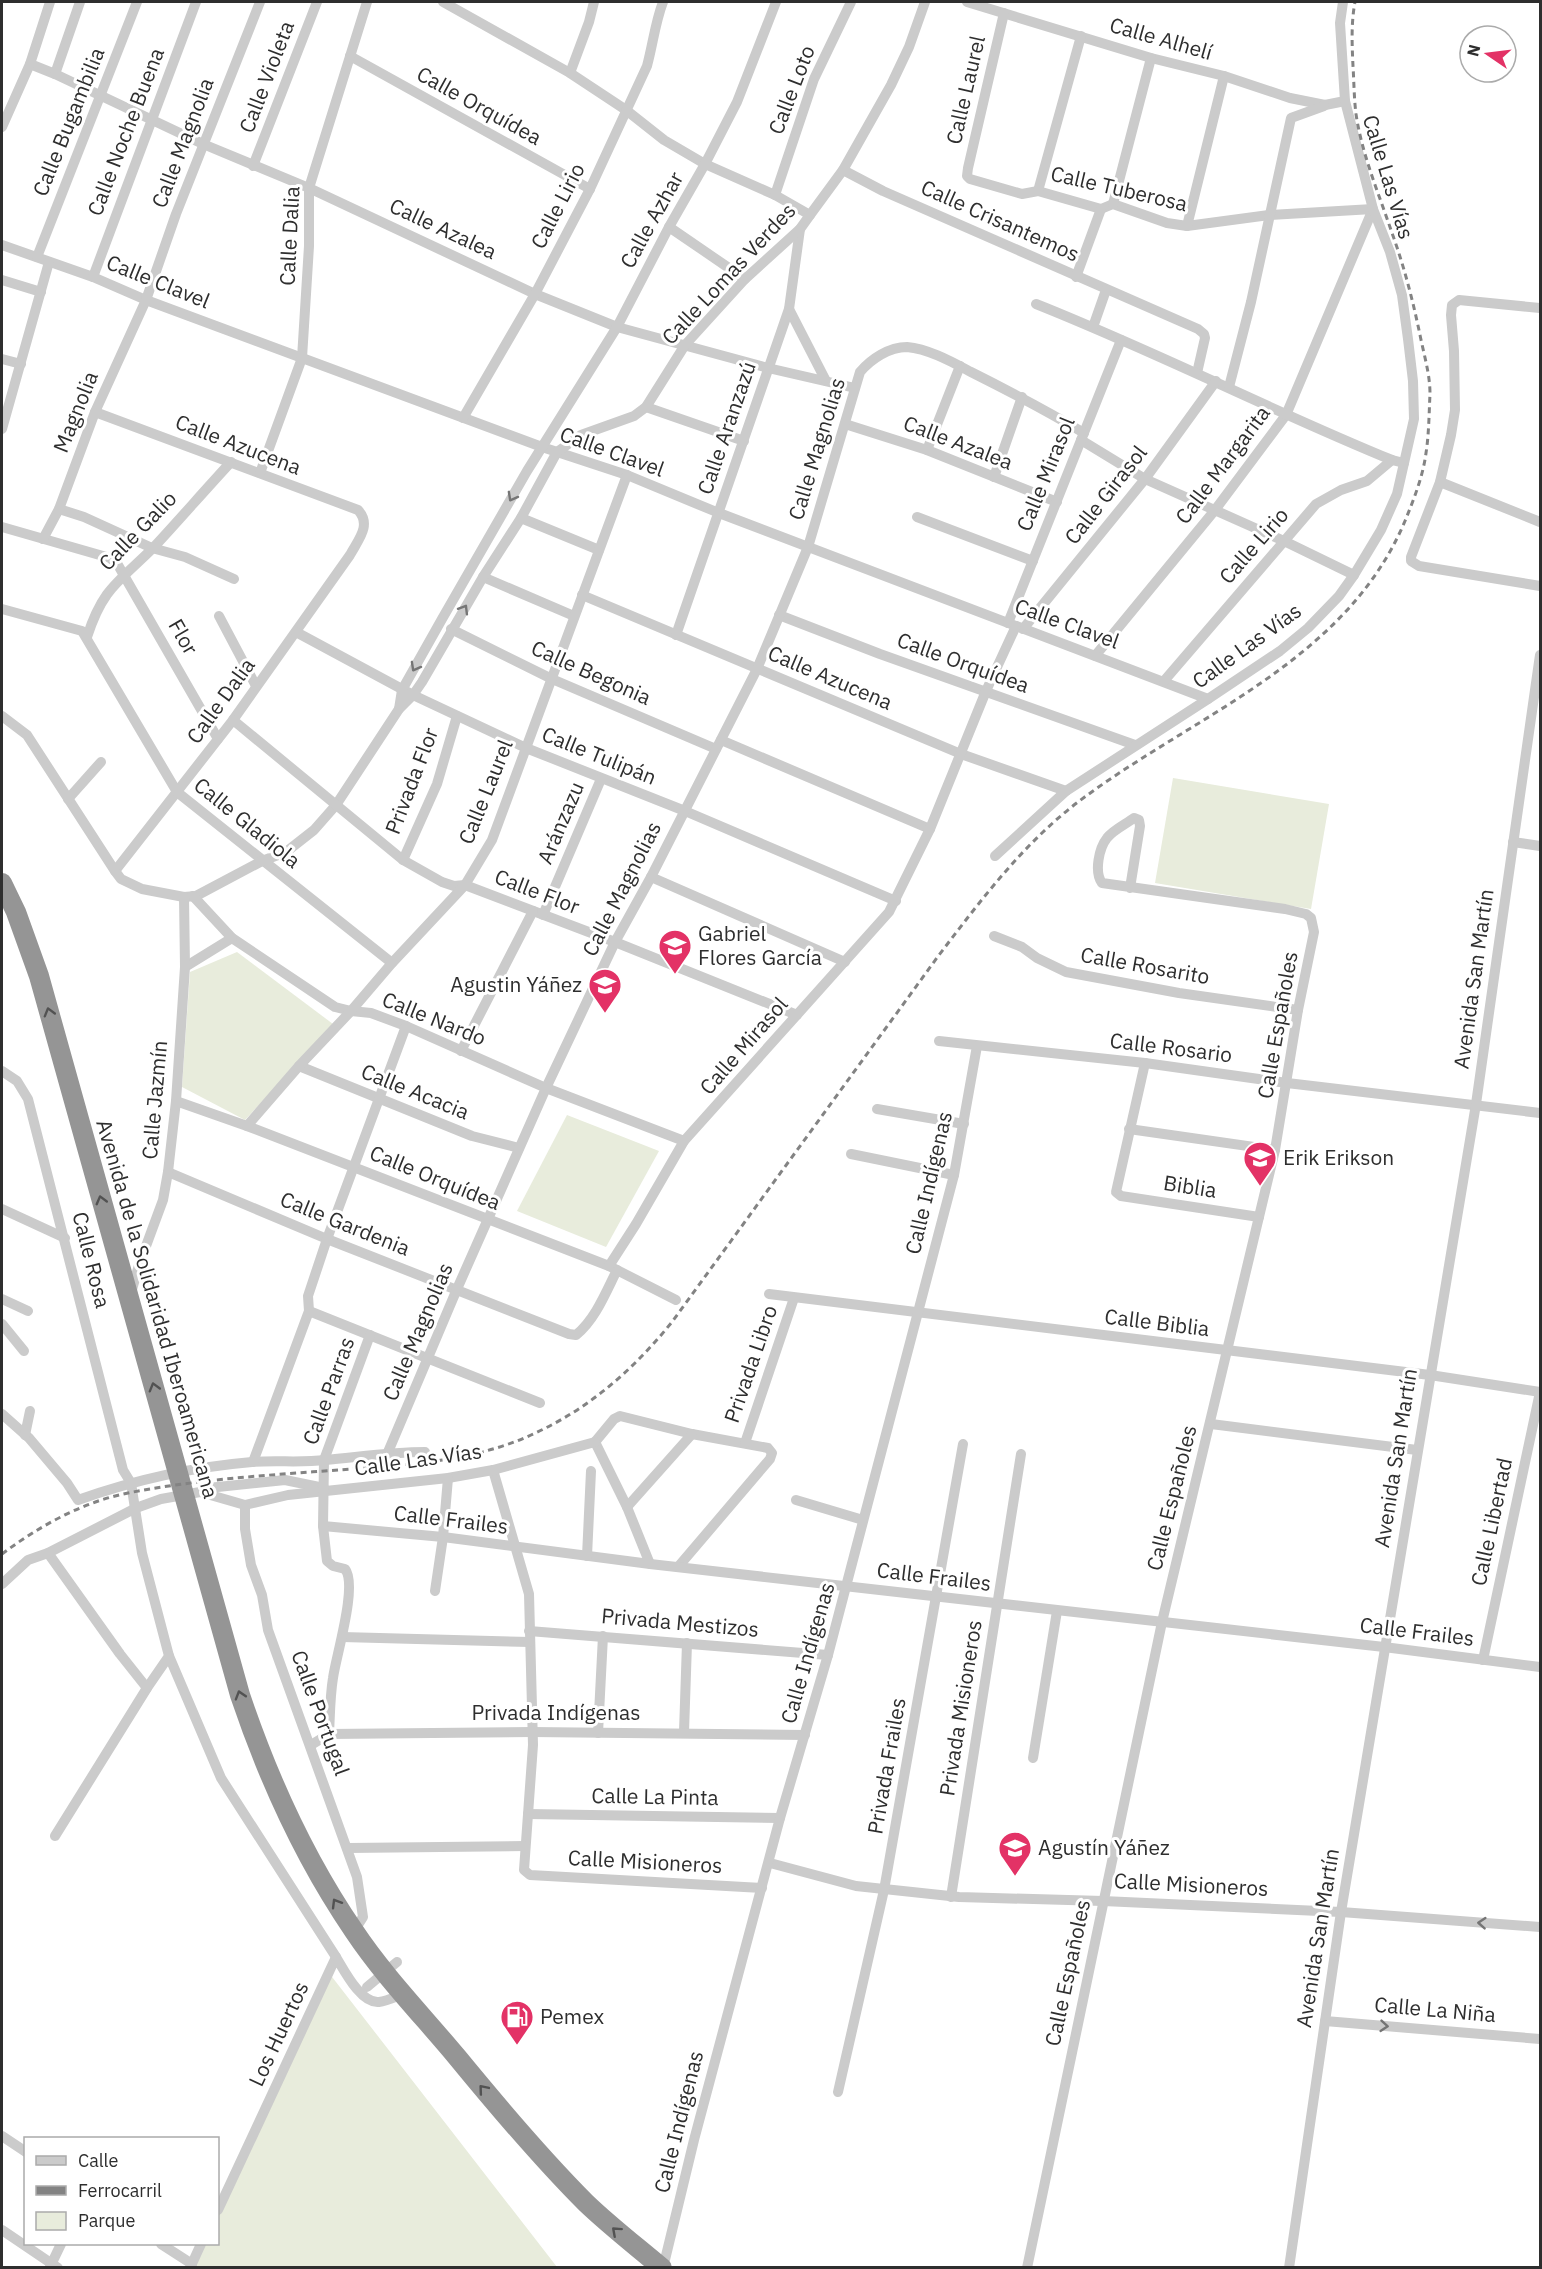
<svg xmlns="http://www.w3.org/2000/svg" width="1542" height="2269" font-family="'IBM Plex Sans',sans-serif">
	<style>
		.green { fill: #e8ecdc }
		.lines { fill: none; stroke-linecap: round; stroke-linejoin: round }
		.street { stroke: #cbcbcb; stroke-width: 10 }
		.highway { stroke: #959595; stroke-width: 20 }
		.rail { stroke: #838383; stroke-width: 3; stroke-dasharray: 6 4.5; stroke-linecap: butt }
		.oneway { stroke: #757575 }
		.oneway2 { stroke: #525252 }
		.labels { text-anchor: middle; stroke-width: 6; stroke-linejoin: round; paint-order: stroke }
		.street-label { font-size: 21px; fill: #2e2e2e; stroke: #fff }
		.poi-label { font-size: 21px; fill: #2e2e2e; stroke: #fff; text-anchor: start }
	</style>
	<rect width="100%" height="100%" fill="#fff"/>
	<!-- green -->
	<g class="green">
		<path d="M1173,778L1329,804L1311,909L1155,883Z"/>
		<path d="M237,952L333,1024L245,1120L182,1087L190,972Z"/>
		<path d="M567,1115L659,1151L606,1247L517,1211Z"/>
		<path d="M329,1973L557,2267L191,2268L202,2244H218V2211Z"/>
	</g>
	<g class="lines">
		<!-- street -->
		<g class="street">
			<path d="M443,2L570,73L626,110L664,140L705,164L775,195L810,215"/>
			<path d="M967,2L1151,58L1224,76L1290,98L1325,105L1345,101"/>
			<path d="M1004,13L968,168L967,176L970,179L1022,194L1038,191L1101,209L1113,204L1167,223L1187,226L1269,215L1373,209L1286,415L1215,510L1095,656"/>
			<path d="M350,56L590,189"/>
			<path d="M30,64L55,74L203,144L309,188L535,294L617,327L768,368L855,388"/>
			<path d="M570,73L589,22L594,2"/>
			<path d="M55,74L80,2"/>
			<path d="M2,127L30,64L50,2"/>
			<path d="M253,166L317,2"/>
			<path d="M843,170L883,191L1198,329L1204,334L1205,338L1197,373"/>
			<path d="M1038,191L1081,36"/>
			<path d="M775,195L814,79L851,2"/>
			<path d="M1113,204L1151,58"/>
			<path d="M1187,226L1224,76"/>
			<path d="M669,227L745,279"/>
			<path d="M2,245L93,277L146,300L542,447L627,475L719,513L1208,699"/>
			<path d="M37,257L137,2"/>
			<path d="M93,277L196,2"/>
			<path d="M1076,277L1101,209"/>
			<path d="M2,280L41,292"/>
			<path d="M1036,304C1157,352 1272,411 1392,460L1404,463"/>
			<path d="M1540,308L1459,300L1452,305L1451,315L1454,351L1455,410L1451,435L1440,482L1411,557V561L1419,566L1540,586"/>
			<path d="M789,309L826,381"/>
			<path d="M1093,327L1106,290"/>
			<path d="M2,359L21,364"/>
			<path d="M1229,387L1251,302L1291,118L1324,106"/>
			<path d="M646,407L744,441"/>
			<path d="M95,412L358,510C372,525 358,540 350,555L233,720L115,871"/>
			<path d="M463,418L535,294L590,189L647,66C653,44 655,23 663,2"/>
			<path d="M845,424L927,450L1057,502"/>
			<path d="M2,429L49,262"/>
			<path d="M1081,440L1145,479L1284,541L1354,575"/>
			<path d="M927,450L960,366"/>
			<path d="M260,473L302,358L309,246V188L367,2"/>
			<path d="M994,477L1022,397"/>
			<path d="M1440,482L1540,522"/>
			<path d="M59,509L84,517L152,548L185,557L234,579"/>
			<path d="M917,517L1033,561"/>
			<path d="M521,518L599,550"/>
			<path d="M2,527L110,558L118,565L218,739"/>
			<path d="M43,539L59,509L95,412L146,300L176,214L260,2"/>
			<path d="M483,577L574,616"/>
			<path d="M582,595L961,754L1066,791"/>
			<path d="M2,609L82,631L177,792L392,963"/>
			<path d="M779,615L880,654L1135,745"/>
			<path d="M219,616L256,686"/>
			<path d="M1008,623L1121,340"/>
			<path d="M451,629L552,679L716,749"/>
			<path d="M1023,629L1145,479L1216,381"/>
			<path d="M296,632L413,695L526,748L685,811L896,901"/>
			<path d="M676,635L789,309L800,229"/>
			<path d="M87,637C103,587 119,582 154,547C180,519 205,490 231,462"/>
			<path d="M1164,681L1316,504L1341,490L1367,481L1392,460"/>
			<path d="M399,709L402,690L442,619L527,471L617,327L669,227L705,164L737,102L776,2"/>
			<path d="M2,716L27,735L115,871L121,879L142,889L184,897L196,896L262,861L286,852L314,830L336,805L399,709L413,695L422,682L483,577L521,518L557,452L581,435L634,416L646,407L685,345L745,279L800,229L810,215L843,170L891,85L909,47L925,2"/>
			<path d="M233,720L403,860L442,882L454,886L465,885L615,942L797,1015"/>
			<path d="M721,740L930,829"/>
			<path d="M68,799L101,762"/>
			<path d="M1513,842L1540,846"/>
			<path d="M995,856L1066,791L1208,699L1280,651L1308,628L1339,596L1354,575L1381,530L1397,494L1414,419L1413,381L1408,339L1402,295L1390,252L1373,209L1345,101L1340,23L1343,2"/>
			<path d="M403,860L437,784L457,716"/>
			<path d="M651,877L845,962"/>
			<path d="M193,896L232,938L335,1007L351,1011L371,1013L406,1026L546,1088L684,1141"/>
			<path d="M543,915L601,779"/>
			<path d="M994,936L1022,947L1037,958L1066,972L1179,993L1298,1010"/>
			<path d="M185,967L232,938"/>
			<path d="M939,1041L1145,1063L1287,1083L1540,1113"/>
			<path d="M461,1051L533,911"/>
			<path d="M1145,1063L1116,1192L1121,1196L1259,1217"/>
			<path d="M299,1066L472,1136L519,1148"/>
			<path d="M2,1071L17,1081L28,1099L123,1470L131,1483L142,1553L169,1656L147,1688L55,1836"/>
			<path d="M176,1101L247,1126L609,1266L676,1300"/>
			<path d="M877,1109L964,1124"/>
			<path d="M247,1126L299,1066L351,1011L392,963L465,885L492,840L627,475"/>
			<path d="M1129,1129L1275,1150"/>
			<path d="M851,1154L954,1175"/>
			<path d="M168,1172L327,1239L569,1334L576,1335C595,1320 606,1292 617,1270"/>
			<path d="M2,1209L65,1238"/>
			<path d="M609,1266L636,1224L684,1141L889,912L930,829L986,691L1016,626"/>
			<path d="M131,1293L139,1265L163,1200L168,1172L176,1101L185,967L184,897"/>
			<path d="M769,1294L1430,1375L1540,1392"/>
			<path d="M2,1299L28,1311"/>
			<path d="M309,1311L540,1403"/>
			<path d="M2,1324L24,1351"/>
			<path d="M2,1414L29,1438L67,1483L78,1500C134,1480 193,1467 252,1462C276,1460 301,1463 325,1460C359,1457 391,1452 425,1452"/>
			<path d="M1211,1424L1417,1450"/>
			<path d="M25,1435L30,1411"/>
			<path d="M595,1442L614,1419L620,1416L692,1434L768,1448L772,1453L770,1459L678,1567"/>
			<path d="M595,1442L627,1507L650,1564"/>
			<path d="M745,1443L794,1298"/>
			<path d="M388,1452L457,1289L546,1088L615,942L651,877L757,669L808,547L860,372C871,359 889,347 907,347C929,349 952,362 971,372C1009,391 1047,411 1084,433"/>
			<path d="M253,1462L309,1311L308,1296L327,1239L406,1026"/>
			<path d="M493,1470L529,1594L533,1745L524,1870L530,1875L762,1888"/>
			<path d="M201,1491L208,1488L285,1480L324,1488"/>
			<path d="M796,1500L863,1520"/>
			<path d="M245,1505V1529L251,1565L262,1595L268,1630L357,1877L363,1917L354,1931"/>
			<path d="M627,1507L692,1434"/>
			<path d="M323,1526L443,1537L650,1564L1384,1647L1540,1667"/>
			<path d="M48,1553L120,1654L147,1688"/>
			<path d="M587,1556L591,1471"/>
			<path d="M2,1584L28,1560L48,1553L136,1508L161,1499L200,1492L245,1505L288,1495L448,1478L493,1470L595,1442"/>
			<path d="M435,1591L443,1537L448,1478"/>
			<path d="M529,1631L828,1655"/>
			<path d="M342,1637L530,1642"/>
			<path d="M169,1656L221,1778L336,1957"/>
			<path d="M1483,1660L1540,1392"/>
			<path d="M684,1732L687,1643"/>
			<path d="M598,1733L603,1636"/>
			<path d="M329,1734C330,1716 330,1696 333,1678C336,1656 358,1585 345,1569L333,1566L327,1561L323,1526L324,1460L370,1335"/>
			<path d="M311,1745L329,1734L532,1732L805,1735"/>
			<path d="M1033,1758L1057,1611"/>
			<path d="M528,1814L780,1818"/>
			<path d="M348,1848L525,1846"/>
			<path d="M770,1863L856,1886L959,1897L1103,1901L1341,1912L1540,1927"/>
			<path d="M951,1897L1021,1454"/>
			<path d="M367,1987L397,1962"/>
			<path d="M1325,2021L1540,2039"/>
			<path d="M838,2092L884,1890L963,1444"/>
			<path d="M2,2136L26,2152"/>
			<path d="M218,2210L336,1957C344,1970 361,2004 379,2002C387,2001 395,1997 403,1994"/>
			<path d="M2,2230L58,2268"/>
			<path d="M161,2244L192,2264"/>
			<path d="M50,2267L61,2244"/>
			<path d="M190,2268L201,2244"/>
			<path d="M663,2268L694,2140L780,1818L828,1655L954,1175L977,1046"/>
			<path d="M1027,2268L1162,1622L1275,1150L1298,1010L1314,932L1311,918L1306,914L1285,909L1102,883C1094,872 1099,848 1107,838C1113,830 1126,824 1134,818L1139,820L1140,826L1130,888"/>
			<path d="M1289,2268L1341,1912L1476,1104L1540,655"/>
		</g>
		<!-- highway -->
		<path class="highway" d="M2,883L16,912L39,976L240,1695C268,1778 304,1858 354,1931C384,1976 422,2015 457,2057C498,2107 540,2157 586,2203C610,2226 636,2246 662,2268"/>
		<!-- rail -->
		<path class="rail" d="M2,1554C38,1527 82,1502 128,1493C209,1477 293,1474 376,1467C429,1463 483,1457 531,1435C589,1409 633,1370 672,1322L939,955C981,900 1023,844 1078,802C1193,715 1345,663 1405,521C1414,499 1423,476 1426,453C1429,434 1429,413 1430,394C1430,374 1424,355 1420,335C1413,301 1404,266 1392,233C1379,194 1362,155 1356,114C1354,98 1354,82 1353,66C1352,45 1351,23 1355,2"/>
	</g>
	<!-- one-way arrows -->
	<defs><path id="oneway-chevron" d="M-2-3.5L2.5 0L-2 3.5" fill="none" stroke-width="1.6" stroke-linecap="round" stroke-linejoin="round" transform="scale(1.5)"/></defs>
	<g class="oneway">
		<use href="#oneway-chevron" transform="translate(512 497) rotate(119)"/>
		<use href="#oneway-chevron" transform="translate(464 609) rotate(-59)"/>
		<use href="#oneway-chevron" transform="translate(415 667) rotate(119)"/>
		<use href="#oneway-chevron" transform="translate(1482 1923) rotate(-176)"/>
		<use href="#oneway-chevron" transform="translate(1384 2026) rotate(5)"/>
	</g>
	<g class="oneway2">
		<use href="#oneway-chevron" transform="translate(49 1012) rotate(-106)"/>
		<use href="#oneway-chevron" transform="translate(101 1200) rotate(-105)"/>
		<use href="#oneway-chevron" transform="translate(154 1387) rotate(-106)"/>
		<use href="#oneway-chevron" transform="translate(240 1695) rotate(-107)"/>
		<use href="#oneway-chevron" transform="translate(336 1903) rotate(-121)"/>
		<use href="#oneway-chevron" transform="translate(483 2089) rotate(-130)"/>
		<use href="#oneway-chevron" transform="translate(616 2231) rotate(-138)"/>
	</g>
	<!-- icons -->
	<defs>
		<g id="school-pin" transform="scale(1.725)"><path d="M0 17L-7.5 6A9.5 9.5 0 1 1 7.5 6Z" fill="#e33266" stroke="#fff"/><path d="M0-5L7-2L0 1L-7-2ZM-4 1L0 2.5L4 1V4Q0 6-4 4Z" fill="#fff"/></g>
		<g id="fuel-pin" transform="scale(1.725)"><path d="M0 17L-7.5 6A9.5 9.5 0 1 1 7.5 6Z" fill="#e33266" stroke="#fff"/><path d="M-5.5-6h7V0h2V4h1.3V-2.5L3-4.5l.8-.8L6-3V5H2.5V1h-1V6h-7ZM-4.2-4.7v3.2H.2V-4.7Z" fill="#fff"/></g>
	</defs>
	<g fill-rule="evenodd">
		<use href="#school-pin" x="675" y="946"/>
		<use href="#school-pin" x="605" y="985"/>
		<use href="#school-pin" x="1260" y="1158"/>
		<use href="#school-pin" x="1015" y="1848"/>
		<use href="#fuel-pin" x="517" y="2017"/>
	</g>
	<g class="labels">
		<!-- street labels -->
		<g class="street-label">
			<text transform="translate(1161 39) rotate(16)" y="7">Calle Alhelí</text>
			<text transform="translate(267 77) rotate(-69)" y="7">Calle Violeta</text>
			<text transform="translate(792 90) rotate(-69)" y="7">Calle Loto</text>
			<text transform="translate(966 90) rotate(-77)" y="7">Calle Laurel</text>
			<text transform="translate(479 106) rotate(29)" y="7">Calle Orquídea</text>
			<text transform="translate(69 122) rotate(-68)" y="7">Calle Bugambilia</text>
			<text transform="translate(126 132) rotate(-69)" y="7">Calle Noche Buena</text>
			<text transform="translate(183 143) rotate(-69)" y="7">Calle Magnolia</text>
			<text transform="translate(1388 177) rotate(73)" y="7">Calle Las Vías</text>
			<text transform="translate(1119 189) rotate(13)" y="7">Calle Tuberosa</text>
			<text transform="translate(558 206) rotate(-63)" y="7">Calle Lirio</text>
			<text transform="translate(652 220) rotate(-61)" y="7">Calle Azhar</text>
			<text transform="translate(1000 221) rotate(24)" y="7">Calle Crisantemos</text>
			<text transform="translate(443 229) rotate(25)" y="7">Calle Azalea</text>
			<text transform="translate(290 236) rotate(-87)" y="7">Calle Dalia</text>
			<text transform="translate(729 274) rotate(-47)" y="7">Calle Lomas Verdes</text>
			<text transform="translate(158 282) rotate(22)" y="7">Calle Clavel</text>
			<text transform="translate(76 412) rotate(-68)" y="7">Magnolia</text>
			<text transform="translate(727 428) rotate(-71)" y="7">Calle Aranzazú</text>
			<text transform="translate(958 443) rotate(21)" y="7">Calle Azalea</text>
			<text transform="translate(238 445) rotate(21)" y="7">Calle Azucena</text>
			<text transform="translate(817 449) rotate(-73)" y="7">Calle Magnolias</text>
			<text transform="translate(612 452) rotate(20)" y="7">Calle Clavel</text>
			<text transform="translate(1223 465) rotate(-53)" y="7">Calle Margarita</text>
			<text transform="translate(1046 474) rotate(-68)" y="7">Calle Mirasol</text>
			<text transform="translate(1106 495) rotate(-52)" y="7">Calle Girasol</text>
			<text transform="translate(138 531) rotate(-46)" y="7">Calle Galio</text>
			<text transform="translate(1254 546) rotate(-49)" y="7">Calle Lirio</text>
			<text transform="translate(1067 624) rotate(20)" y="7">Calle Clavel</text>
			<text transform="translate(183 637) rotate(60)" y="7">Flor</text>
			<text transform="translate(1247 646) rotate(-36)" y="7">Calle Las Vías</text>
			<text transform="translate(963 663) rotate(20)" y="7">Calle Orquídea</text>
			<text transform="translate(591 673) rotate(24)" y="7">Calle Begonia</text>
			<text transform="translate(830 678) rotate(23)" y="7">Calle Azucena</text>
			<text transform="translate(221 701) rotate(-54)" y="7">Calle Dalia</text>
			<text transform="translate(599 756) rotate(22)" y="7">Calle Tulipán</text>
			<text transform="translate(412 781) rotate(-69)" y="7">Privada Flor</text>
			<text transform="translate(486 792) rotate(-68)" y="7">Calle Laurel</text>
			<text transform="translate(247 823) rotate(39)" y="7">Calle Gladiola</text>
			<text transform="translate(561 823) rotate(-67)" y="7">Aránzazu</text>
			<text transform="translate(622 889) rotate(-63)" y="7">Calle Magnolias</text>
			<text transform="translate(537 892) rotate(21)" y="7">Calle Flor</text>
			<text transform="translate(1145 966) rotate(10)" y="7">Calle Rosarito</text>
			<text transform="translate(1474 979) rotate(-82)" y="7">Avenida San Martín</text>
			<text transform="translate(434 1019) rotate(22)" y="7">Calle Nardo</text>
			<text transform="translate(1278 1025) rotate(-80)" y="7">Calle Españoles</text>
			<text transform="translate(744 1046) rotate(-49)" y="7">Calle Mirasol</text>
			<text transform="translate(1171 1048) rotate(7)" y="7">Calle Rosario</text>
			<text transform="translate(415 1092) rotate(22)" y="7">Calle Acacia</text>
			<text transform="translate(155 1100) rotate(-85)" y="7">Calle Jazmín</text>
			<text transform="translate(435 1178) rotate(22)" y="7">Calle Orquídea</text>
			<text transform="translate(929 1183) rotate(-77)" y="7">Calle Indígenas</text>
			<text transform="translate(1190 1187) rotate(9)" y="7">Biblia</text>
			<text transform="translate(345 1224) rotate(22)" y="7">Calle Gardenia</text>
			<text transform="translate(91 1260) rotate(76)" y="7">Calle Rosa</text>
			<text transform="translate(157 1309) rotate(74)" y="7">Avenida de la Solidaridad Iberoamericana</text>
			<text transform="translate(1157 1323) rotate(7)" y="7">Calle Biblia</text>
			<text transform="translate(418 1332) rotate(-67)" y="7">Calle Magnolias</text>
			<text transform="translate(751 1364) rotate(-71)" y="7">Privada Libro</text>
			<text transform="translate(329 1391) rotate(-70)" y="7">Calle Parras</text>
			<text transform="translate(1396 1458) rotate(-81)" y="7">Avenida San Martín</text>
			<text transform="translate(418 1460) rotate(-8)" y="7">Calle Las Vías</text>
			<text transform="translate(1172 1498) rotate(-76)" y="7">Calle Españoles</text>
			<text transform="translate(451 1520) rotate(7)" y="7">Calle Frailes</text>
			<text transform="translate(1492 1522) rotate(-78)" y="7">Calle Libertad</text>
			<text transform="translate(934 1577) rotate(7)" y="7">Calle Frailes</text>
			<text transform="translate(680 1623) rotate(5)" y="7">Privada Mestizos</text>
			<text transform="translate(1417 1632) rotate(7)" y="7">Calle Frailes</text>
			<text transform="translate(808 1653) rotate(-74)" y="7">Calle Indígenas</text>
			<text transform="translate(961 1708) rotate(-81)" y="7">Privada Misioneros</text>
			<text transform="translate(320 1713) rotate(70)" y="7">Calle Portugal</text>
			<text x="556" y="1720">Privada Indígenas</text>
			<text transform="translate(887 1766) rotate(-80)" y="7">Privada Frailes</text>
			<text transform="translate(655 1797) rotate(1)" y="7">Calle La Pinta</text>
			<text transform="translate(645 1862) rotate(3)" y="7">Calle Misioneros</text>
			<text transform="translate(1191 1885) rotate(3)" y="7">Calle Misioneros</text>
			<text transform="translate(1318 1938) rotate(-81)" y="7">Avenida San Martín</text>
			<text transform="translate(1068 1973) rotate(-78)" y="7">Calle Españoles</text>
			<text transform="translate(1435 2010) rotate(5)" y="7">Calle La Niña</text>
			<text transform="translate(279 2034) rotate(-65)" y="7">Los Huertos</text>
			<text transform="translate(679 2122) rotate(-76)" y="7">Calle Indígenas</text>
		</g>
		<!-- poi labels -->
		<g class="poi-label">
			<text x="698" y="941">Gabriel<tspan x="698" dy="24">Flores García</tspan></text>
			<text x="582" y="992" text-anchor="end">Agustin Yáñez</text>
			<text x="1283" y="1165">Erik Erikson</text>
			<text x="1038" y="1855">Agustín Yáñez</text>
			<text x="540" y="2024">Pemex</text>
		</g>
	</g>
	<!-- border -->
	<rect width="1542" height="2269" fill="none" stroke="#2e2e2e" stroke-width="6"/>
	<!-- legend -->
	<rect x="24" y="2137" width="195" height="108" fill="#ffffff" stroke="#ababab" stroke-width="1.5"/>
	<rect x="36" y="2156" width="30" height="9" fill="#cbcbcb" stroke="#ababab" stroke-width="1.5"/>
	<text x="78" y="2167" font-size="18" fill="#2e2e2e">Calle</text>
	<rect x="36" y="2186" width="30" height="9" fill="#838383" stroke="#ababab" stroke-width="1.5"/>
	<text x="78" y="2197" font-size="18" fill="#2e2e2e">Ferrocarril</text>
	<rect x="36" y="2212" width="30" height="18" fill="#e8ecdc" stroke="#ababab" stroke-width="1.5"/>
	<text x="78" y="2227" font-size="18" fill="#2e2e2e">Parque</text>
	<!-- north arrow -->
	<g transform="translate(1488 54) rotate(284)"><circle r="28" fill="#ffffff" stroke="#ababab" stroke-width="1.5"/>
	<path d="M0-4.5L10 22L0 15L-10 22Z" fill="#e33266"/>
	<text y="-9" font-size="16" font-weight="bold" text-anchor="middle" fill="#2e2e2e">N</text>
	</g>
</svg>
